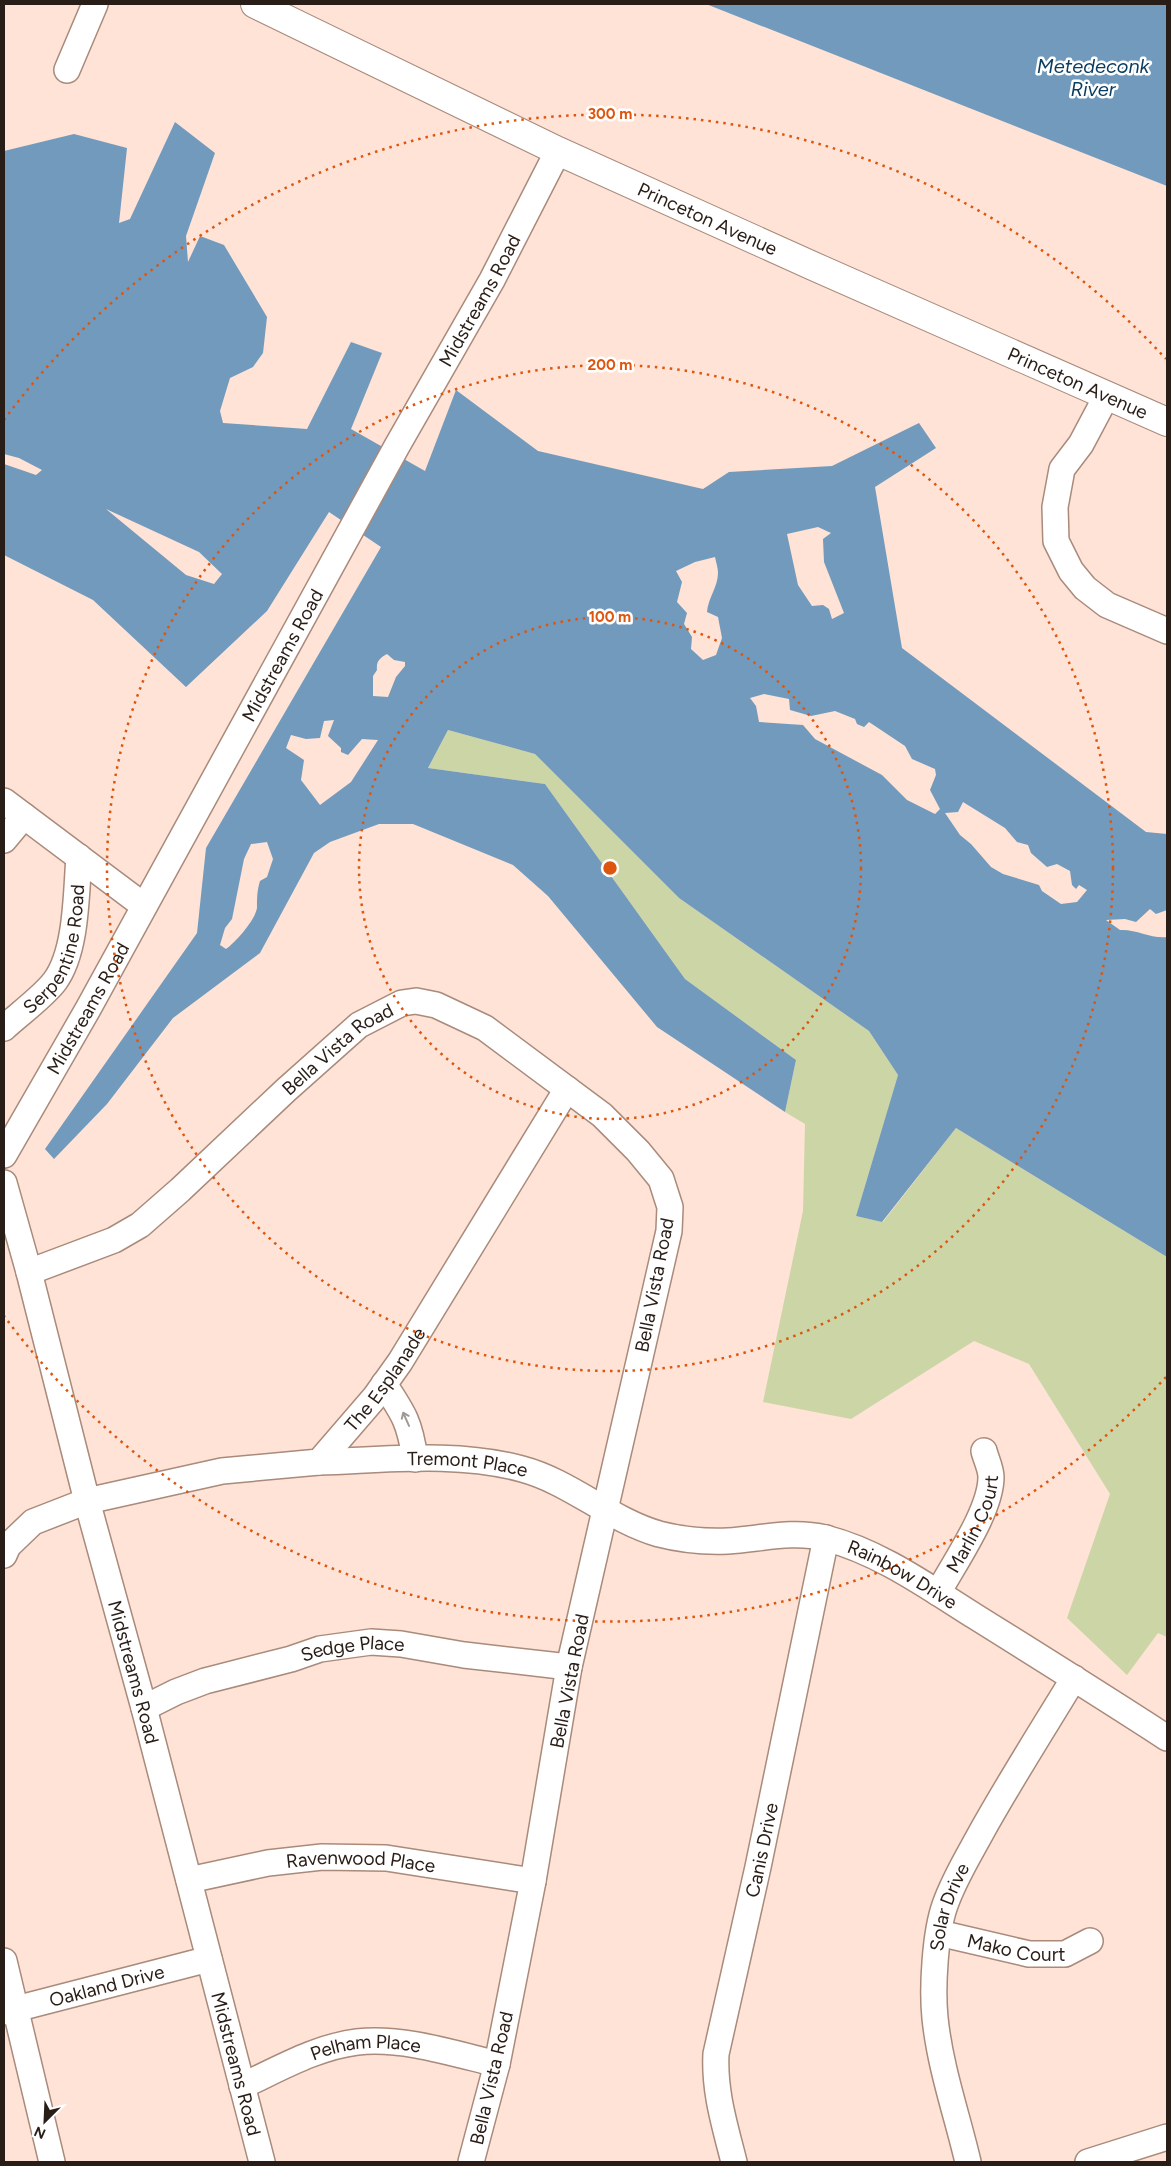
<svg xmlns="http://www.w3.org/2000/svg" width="1171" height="2166" font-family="Figtree,sans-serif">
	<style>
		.green { fill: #ccd5a6 }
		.water { fill: #719abd; fill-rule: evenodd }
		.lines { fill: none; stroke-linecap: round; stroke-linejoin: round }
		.minor-casing { stroke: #a98a7b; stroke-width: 28 }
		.major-casing { stroke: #a98a7b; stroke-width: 30 }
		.minor { stroke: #fff; stroke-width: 25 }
		.major { stroke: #fff; stroke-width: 28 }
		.oneway { stroke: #9f9997 }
		.ring { fill: none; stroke: #de560d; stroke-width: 2.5; stroke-dasharray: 2.5 5 }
		.labels { text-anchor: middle; stroke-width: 5; stroke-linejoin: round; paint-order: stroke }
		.street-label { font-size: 19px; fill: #291d17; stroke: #fff }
		.water-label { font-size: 20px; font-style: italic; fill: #0a3c5f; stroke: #fff }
		.centre { fill: #de560d; stroke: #fff; stroke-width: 2.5 }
		.ring-label { font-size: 15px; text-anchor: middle; font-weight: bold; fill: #de560d; stroke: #fff; stroke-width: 5; stroke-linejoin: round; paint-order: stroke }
	</style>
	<rect width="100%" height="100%" fill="#fee3d6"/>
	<!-- green -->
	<path class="green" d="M448,730L535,754L679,898L869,1031L898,1075L856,1216L883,1222L956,1128L1167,1257V1637L1158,1633L1127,1675L1067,1618L1110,1494L1029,1364L974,1341L851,1419L763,1402L803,1211L805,1124L785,1112L796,1060L685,979L545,784L428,768Z"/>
	<!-- water -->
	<g class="water">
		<path d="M706,4H1167V186Z"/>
		<path d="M175,122L215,153L186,236L188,262L200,236L224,245L267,317L263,353L253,367L230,378L220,411L223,423L307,429L351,342L382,353L351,429L425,471L456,390L538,451L703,489L729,472L832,466L919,423L936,448L875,487L902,648L1146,832L1167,834V910L1156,914L1150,909L1136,922L1125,919L1106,920L1120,930C1137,929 1151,939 1167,937V1257L956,1128L882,1222L856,1216L898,1075L869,1031L679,898L535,754L448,730L428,768L545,784L685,979L796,1060L785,1112L657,1027L548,896L513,865L413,824H379L330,842L314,853L260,953L173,1018L107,1104L54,1159L45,1149L197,933L206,848L381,547L329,512L267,611L186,687L93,600L4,555V464L36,475L42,470L19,458L4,454V151L74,134L127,148L119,223L130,219ZM106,509L199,552L222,574L214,584L186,575ZM818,527L831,533L823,539L824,562L844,613L832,619L829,609L823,605L812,606L798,585L787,534ZM715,557C716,562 718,568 718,573C718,587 708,598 707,612L718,617L722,638L716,655L703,660L691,649L692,637L684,624L687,613L677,602L682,582L676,571L695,562ZM387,654L394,660L405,662V666L396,677L388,697L373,696V676L377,670C376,661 380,658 387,654ZM764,694L789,699L790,710L811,716L835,711L855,719L857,724L864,727L869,722L905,746L912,759L935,769L936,775L930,790L940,809L935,814L907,800L882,775L815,739L803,725L759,722L756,706L750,698ZM334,720L328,736L341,748V752L348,755L362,739L378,740L351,782L320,805L301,780L304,760L286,748L291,735L306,739L320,738L324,721ZM963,802L1005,828L1017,842L1028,845L1031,853L1047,867L1057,864L1070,871L1072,885L1076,889L1079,885L1087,890L1077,902L1061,904L1042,891L1039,885L1003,874L991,867L971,844L960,835L945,813L958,812ZM267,842L273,859L267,877L260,881C257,891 257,898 257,908C255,920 236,942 226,949L220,945L225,928L232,919L244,859L251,844Z"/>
	</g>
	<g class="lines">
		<!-- minor casing -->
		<g class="minor-casing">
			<g id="minor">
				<path d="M67,70L95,4"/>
				<path d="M1107,395L1081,444L1062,469L1055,507L1056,541L1071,571L1085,588L1107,605L1167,631"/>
				<path d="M4,801L144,906"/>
				<path d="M4,840L24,816"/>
				<path id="s1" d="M4,1028C18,1015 44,996 55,981C77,951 76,893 79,857"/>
				<path id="s2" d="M4,1155L88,1009L397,446L492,280L558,151"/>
				<path id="s3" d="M4,1183L29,1272L87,1501L144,1708L262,2162"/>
				<path id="s4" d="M29,1272L114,1240L140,1225L180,1190L286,1090L359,1025L402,1003L416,1001L436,1005L485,1028L602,1115L638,1151L661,1179L670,1207L669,1231L569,1667L533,1881L497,2064L471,2162"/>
				<path d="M384,1384C404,1414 410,1423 415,1459"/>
				<path id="s5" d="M319,1462C385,1460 457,1451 522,1469C571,1482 610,1520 659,1534C682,1540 705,1542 728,1541C760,1539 793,1530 825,1538C880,1552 928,1587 976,1617C1040,1657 1104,1697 1167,1738"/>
				<path id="s6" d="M4,1555L8,1546L33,1522L87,1501L222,1471L319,1462L375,1397L400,1362L567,1089"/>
				<path id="s7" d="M938,1593C954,1563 991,1511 991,1477C991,1469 986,1459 984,1451"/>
				<path id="s8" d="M144,1708L176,1692L205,1681L291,1659L320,1649L371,1642L401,1644L464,1655L569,1667"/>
				<path id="s9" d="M189,1880L268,1863L322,1857L386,1858L533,1881"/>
				<path id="s10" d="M939,1933L1029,1954H1065L1090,1941"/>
				<path d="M4,1961L52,2162"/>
				<path id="s11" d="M4,2012L209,1959"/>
				<path id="s12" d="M242,2086C279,2069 316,2047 357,2042C403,2037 452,2053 497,2064"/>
				<path id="s13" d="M734,2162C725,2126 714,2092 716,2054L758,1867L826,1538"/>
				<path id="s14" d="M968,2162C957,2115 940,2067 935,2018C932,1988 935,1933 945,1905C954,1879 969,1855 982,1831C1011,1779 1043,1729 1074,1678"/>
				<path d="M1088,2162L1167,2137"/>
			</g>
		</g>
		<!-- major casing -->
		<g class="major-casing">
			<g id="major">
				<path id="s15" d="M255,4L558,151L813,266L1167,422"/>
			</g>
		</g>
		<!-- minor -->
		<use href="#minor" class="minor"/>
		<!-- major -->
		<use href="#major" class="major"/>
	</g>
	<!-- one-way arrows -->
	<defs><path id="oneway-shaft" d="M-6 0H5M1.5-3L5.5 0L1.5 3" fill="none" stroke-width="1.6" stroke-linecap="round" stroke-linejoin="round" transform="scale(1.25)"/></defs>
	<use class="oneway" href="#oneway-shaft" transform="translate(406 1419) rotate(-114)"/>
	<!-- distance rings -->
	<g class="ring">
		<circle cx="610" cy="868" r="251"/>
		<circle cx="610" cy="868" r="503"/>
		<path d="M1166 1377A754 754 0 0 1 4 1316M4 420A754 754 0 0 1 1166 359"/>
	</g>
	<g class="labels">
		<!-- street labels -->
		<g class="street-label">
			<text dy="7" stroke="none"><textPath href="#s15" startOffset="501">Princeton Avenue</textPath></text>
			<text dy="7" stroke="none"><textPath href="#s2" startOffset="978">Midstreams Road</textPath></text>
			<text dy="7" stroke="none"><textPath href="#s15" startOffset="906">Princeton Avenue</textPath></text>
			<text dy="7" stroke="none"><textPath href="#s2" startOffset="572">Midstreams Road</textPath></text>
			<text dy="7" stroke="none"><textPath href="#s1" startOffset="99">Serpentine Road</textPath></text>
			<text dy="7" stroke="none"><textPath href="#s2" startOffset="169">Midstreams Road</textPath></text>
			<text dy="7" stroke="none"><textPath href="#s4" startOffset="386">Bella Vista Road</textPath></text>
			<text transform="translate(654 1285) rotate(-79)" y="7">Bella Vista Road</text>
			<text dy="7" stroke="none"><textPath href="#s6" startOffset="444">The Esplanade</textPath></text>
			<text dy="7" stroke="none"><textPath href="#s5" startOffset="149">Tremont Place</textPath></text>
			<text dy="7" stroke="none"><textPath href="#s7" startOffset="78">Marlin Court</textPath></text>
			<text dy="7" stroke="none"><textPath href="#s5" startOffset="609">Rainbow Drive</textPath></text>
			<text dy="7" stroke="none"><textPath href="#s8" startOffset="219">Sedge Place</textPath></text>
			<text dy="7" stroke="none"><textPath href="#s3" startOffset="506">Midstreams Road</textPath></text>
			<text transform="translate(569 1681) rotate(-79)" y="7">Bella Vista Road</text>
			<text dy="7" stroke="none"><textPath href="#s13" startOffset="319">Canis Drive</textPath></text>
			<text dy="7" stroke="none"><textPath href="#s9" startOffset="174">Ravenwood Place</textPath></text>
			<text dy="7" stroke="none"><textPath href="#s14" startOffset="261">Solar Drive</textPath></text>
			<text dy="7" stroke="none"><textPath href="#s10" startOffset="79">Mako Court</textPath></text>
			<text dy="7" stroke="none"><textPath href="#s11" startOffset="106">Oakland Drive</textPath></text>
			<text dy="7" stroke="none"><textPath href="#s12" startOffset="132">Pelham Place</textPath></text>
			<text dy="7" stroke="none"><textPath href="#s3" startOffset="911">Midstreams Road</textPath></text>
			<text transform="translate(491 2078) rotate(-77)" y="7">Bella Vista Road</text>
		</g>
		<!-- water labels -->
		<g class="water-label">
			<text x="1093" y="73">Metedeconk<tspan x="1093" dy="23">River</tspan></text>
		</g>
	</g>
	<circle cx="610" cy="868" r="8" class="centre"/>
	<g class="ring-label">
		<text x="610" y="119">300 m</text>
		<text x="610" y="370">200 m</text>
		<text x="610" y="622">100 m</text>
	</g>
	<!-- border -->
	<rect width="1171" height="2166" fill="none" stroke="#291d17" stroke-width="10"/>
	<!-- north arrow -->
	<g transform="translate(45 2121) rotate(204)" stroke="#ffffff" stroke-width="4" paint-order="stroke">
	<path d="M0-4L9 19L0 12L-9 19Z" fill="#291d17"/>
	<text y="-8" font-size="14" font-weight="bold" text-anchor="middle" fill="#291d17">N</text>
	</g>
</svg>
